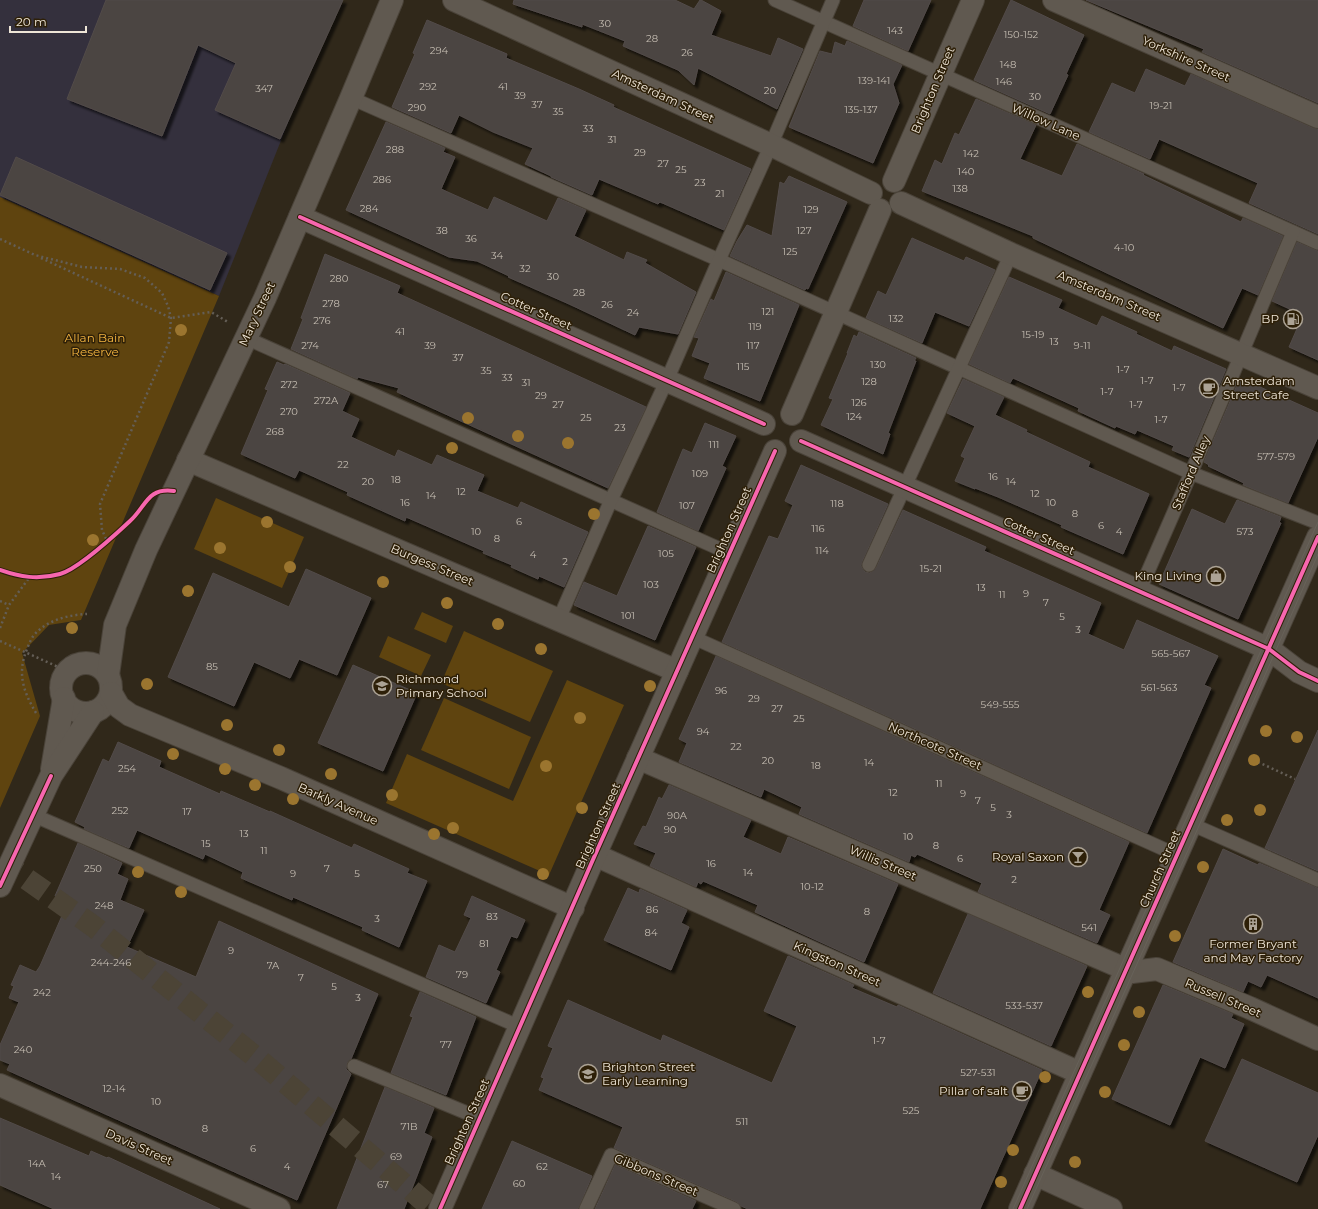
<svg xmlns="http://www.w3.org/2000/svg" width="1318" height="1209" font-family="Montserrat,sans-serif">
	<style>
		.industrial { fill: #34303d }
		.green { fill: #5f440f }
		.building { fill: #4b4442; stroke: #524b49; filter: url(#shadow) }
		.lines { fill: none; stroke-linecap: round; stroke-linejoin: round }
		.highway-tunnel { stroke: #4c4436; stroke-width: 22; stroke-dasharray: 22 11; stroke-linecap: butt }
		.lane-casing { stroke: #4a4339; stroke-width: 15 }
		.street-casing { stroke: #4a4339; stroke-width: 24 }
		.secondary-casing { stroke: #4a4339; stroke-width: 24 }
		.path { stroke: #645e56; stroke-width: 2.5; stroke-dasharray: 2 3; stroke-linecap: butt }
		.lane { stroke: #605950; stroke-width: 13 }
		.street { stroke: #605950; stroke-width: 22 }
		.secondary { stroke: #605950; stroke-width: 22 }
		.tram { stroke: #676259; stroke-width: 1 }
		.cycleway-casing { stroke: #2e2008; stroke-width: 6 }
		.cycleway { stroke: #f766af; stroke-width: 4 }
		.tree { fill: #9b752f }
		.labels { text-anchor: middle; stroke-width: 3; stroke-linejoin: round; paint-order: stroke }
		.number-label { font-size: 10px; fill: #c5bdb2 }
		.street-label { font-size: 12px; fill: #eee5d7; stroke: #2e2008 }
		.poi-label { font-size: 12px; fill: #eee5d7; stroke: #2e2008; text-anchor: end }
		.park-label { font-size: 12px; fill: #f3b440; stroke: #2e2008 }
	</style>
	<defs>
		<filter id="shadow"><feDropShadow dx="3.5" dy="3.5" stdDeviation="1" flood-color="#0009"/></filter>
	</defs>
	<rect width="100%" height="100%" fill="#30281a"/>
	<!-- industrial -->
	<path class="industrial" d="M0,0H337L219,296L0,197Z"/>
	<!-- green -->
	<g class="green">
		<path d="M0,197L219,296L81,620L49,625L22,653L40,716L0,808Z"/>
		<path d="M216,498L304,537L282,588L194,549Z"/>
		<path d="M422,612L453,626L446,643L414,629Z"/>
		<path d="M464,631L553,671L530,722L441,683Z"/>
		<path d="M388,636L431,655L421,676L379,657Z"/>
		<path d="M567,680L624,705L549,875L386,803L407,754L513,801Z"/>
		<path d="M444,698L531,737L509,789L421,750Z"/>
	</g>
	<!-- building -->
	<g class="building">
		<path d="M106,0H343L280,139L215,110L236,63L198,45L162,136L67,99Z"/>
		<path d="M514,0H675L694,9L700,0H701L721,11L711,35L771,56L778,38L803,49L777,109L698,68L694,85L678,70L623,46L625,41L582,24V27L513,4Z"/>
		<path d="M864,0H931L908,51L853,26Z"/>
		<path d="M1011,0L1084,35L1066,74L1068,75L1050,114L974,80Z"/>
		<path d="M1086,0H1318V103L1202,52L1204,49Z"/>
		<path d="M427,20L507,54L506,58L579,89L614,105L613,107L751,169L724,230L660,202L658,204L599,179L592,195L551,177V176L525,164L533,148L493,132L459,115L451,133L392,107L415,54L413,53Z"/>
		<path d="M847,41L902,65L893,84L899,103L873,163L789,127L820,51L832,54L835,42L845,46Z"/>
		<path d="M1146,69L1185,86L1191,74L1313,128L1318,129V234L1249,203L1258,183L1159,139L1150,159L1089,132L1112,83L1135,93Z"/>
		<path d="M976,99L1036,125L1020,159L1062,176L1077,144L1144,174L1143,175L1241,222L1243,218L1283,236L1258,295L1242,288L1223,328L1033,238V236L922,191L935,160L942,164L955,133L959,135Z"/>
		<path d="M386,122L445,148L443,152L455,157L441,189L488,210L494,197L547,221L558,198L586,210L574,236L624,260L627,252L647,260L645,263L696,292L678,334L639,327L635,335L569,304L508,277L509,276L477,261L449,257L346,210Z"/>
		<path d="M16,157L227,253L210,290L0,195Z"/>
		<path d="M789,176L847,202L808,289L806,288L805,290L730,256L737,241L747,225L772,236L780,182L784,184Z"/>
		<path d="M912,238L964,261L966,257L995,270L969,326L935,312L922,343L866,318L878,291L886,295Z"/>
		<path d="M1297,242L1318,251V360L1289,347L1303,315L1272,301Z"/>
		<path d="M325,254L400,286L397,293L646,407L608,488L397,392L399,388L358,377L357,379L291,349L303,319L301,318Z"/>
		<path d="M726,272L799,305L760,401L704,378L710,363L692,356L699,338L694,337L711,299L714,301Z"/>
		<path d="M1009,277L1062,300L1058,308L1097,326L1102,316L1137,332L1136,334L1172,351L1174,346L1226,369L1189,457L1172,450L1174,446L1137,430L1135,434L1116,426L1115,428L1078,411L1079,408L1013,378L1010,383L969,364Z"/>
		<path d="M859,332L916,358L914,361H916L888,433L890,434L883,454L821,425L833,399L829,398L848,353H847L854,335L857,337Z"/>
		<path d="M277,362L284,365L285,364L350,393L342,411L359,419L351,437L395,457L398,450L432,465L437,455L484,475L477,491L518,508L521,502L588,532L564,587L539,576L538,579L511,567L512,565L483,553L484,551L406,517L405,521L347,495L348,492L299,470L295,478L241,454L268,390L265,389Z"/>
		<path d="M1240,378L1318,413V437L1288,503L1243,485L1244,483L1208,466L1209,465L1204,462Z"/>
		<path d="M963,379L1004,397L995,415L1027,430L1026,432L1090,462L1088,467L1149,494L1123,554L1061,527L1062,525L998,497L975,488V489L955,481L965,458L961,456L975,426L947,413Z"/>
		<path d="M705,423L736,436L722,466L726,468L698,531L657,512L683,449L692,453Z"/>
		<path d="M801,465L888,504L862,562L861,566L865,572L870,573L876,568L903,510L986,547L984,551L1101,603L1088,634L1124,650L1137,620L1218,656L1204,685L1211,688L1147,833L722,642L769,536L778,539L793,505L785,501Z"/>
		<path d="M1237,500L1281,517L1279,523H1281L1238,619L1159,584L1192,509L1225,524Z"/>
		<path d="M648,526L696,547L655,640L574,605L584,582L617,596Z"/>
		<path d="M306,569L371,598L337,675L299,659L290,678L254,662L234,706L168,677L213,573L289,607Z"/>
		<path d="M716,656L1129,842L1099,910L1110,915L1097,943L978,892L982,883L917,854L915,857L911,855L909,862L799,814L802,807L764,789L761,797L679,762L687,743L679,739Z"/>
		<path d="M353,665L417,693L383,771L318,743Z"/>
		<path d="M1318,730V871L1265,848Z"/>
		<path d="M118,742L161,761L159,767L220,794L221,791L270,812V811L352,848L354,844L409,869L407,873L427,881L399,947L362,930L363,927L293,897L292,900L241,878L243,872L205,854L203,859L137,830L129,848L84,829L85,827L75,822L103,759L109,762Z"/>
		<path d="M669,785L751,820L743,837L781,854L788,837L898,884L864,962L755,912L758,905L703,881L701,884L698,882L696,887L650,866L656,853L634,844L643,826L646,827L659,797L662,799Z"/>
		<path d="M78,843L122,863L117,874L128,879L120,900L144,910L127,947L196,977L219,921L378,994L351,1059L347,1063L346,1069L351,1074L297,1200L7,1070L10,1064L0,1060V1045L19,1002L9,998L14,986L11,985L20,965L36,972L40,966L68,902L55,896Z"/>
		<path d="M1223,849L1258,865L1259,863L1318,888V998L1267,975L1261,987L1248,981L1243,992L1173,962Z"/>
		<path d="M628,888L639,893L640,889L687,910L681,923L689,927L671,970L604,940Z"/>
		<path d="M472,896L525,920L517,938L511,936L496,970L500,972L486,1003L426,977L439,945L455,952L471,918L464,915Z"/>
		<path d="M968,914L1087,966L1051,1046L933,993Z"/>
		<path d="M788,956L854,985L852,988L897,1007L898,1005L1042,1070L980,1209H748L741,1206L737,1202L614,1148L623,1127L539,1090L544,1078L541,1077L553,1048L548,1046L568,1000L661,1041L663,1035L772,1083L797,1026L764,1011Z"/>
		<path d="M1163,985L1233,1014L1231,1018L1244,1024L1225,1068L1200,1057L1170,1125L1112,1099Z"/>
		<path d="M420,992L476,1017L446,1095L391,1073L413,1017L410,1016Z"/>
		<path d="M1242,1059L1318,1093V1135L1297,1182L1205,1141Z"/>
		<path d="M385,1087L434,1108L424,1133L432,1137L404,1209H337Z"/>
		<path d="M0,1118L89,1156L91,1151L107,1158L108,1157L220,1209H54L0,1185Z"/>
		<path d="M512,1141L592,1176L578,1209H482Z"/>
		<path d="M615,1165L696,1201L692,1209H595Z"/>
	</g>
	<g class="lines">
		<!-- highway-tunnel -->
		<path class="highway-tunnel" d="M0,860L93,926L258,1059L433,1209"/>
		<!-- lane casing -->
		<g class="lane-casing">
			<g id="lane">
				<path d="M775,0L1318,243"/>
				<path d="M351,98L719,260L1191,473L1318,523"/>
				<path d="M246,338L729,553"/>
				<path d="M869,565L1011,254"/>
				<path d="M1139,592L1191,473L1293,232"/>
				<path d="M559,619L611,500L667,380L719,260L771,145L833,0"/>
				<path d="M692,637L1177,855"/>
				<path d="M33,815L520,1027"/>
				<path d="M1191,824L1318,880"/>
				<path d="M354,1066L479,1118"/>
				<path d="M586,1209L611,1155L734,1209"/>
			</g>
		</g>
		<!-- street casing -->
		<g class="street-casing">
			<g id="street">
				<path d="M454,0L771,145L871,193"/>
				<path d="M1054,0L1318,117"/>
				<path d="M894,181L973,0"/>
				<path d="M901,203L1011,254L1318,388"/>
				<path d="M300,217L764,424"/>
				<path d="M792,414L880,210"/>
				<path d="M801,441L1269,649"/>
				<path d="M188,460L677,671"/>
				<circle cx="86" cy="688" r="25"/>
				<path d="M108,675L115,625L146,550L265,298L351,98L392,0"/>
				<path d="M111,693L119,707L130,715L281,778L573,908"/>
				<path d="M638,758L1132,972L1157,969L1250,1008L1318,1039"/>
				<path d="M52,769L64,698"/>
				<path d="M595,855L1080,1073"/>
				<path d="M0,886L51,776L93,712"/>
				<path d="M0,1085L279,1209"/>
				<path d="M1035,1174L1111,1209"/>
				<path d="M440,1209L595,855L775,451"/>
			</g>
		</g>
		<!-- secondary casing -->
		<g class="secondary-casing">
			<g id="secondary">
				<path d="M1269,649L1299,672L1318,681"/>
				<path d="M1020,1209L1318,537"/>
			</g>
		</g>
		<!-- path -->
		<g class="path">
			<path d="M0,239L35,255L82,267L120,269L145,278L162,293L168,306L171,318L169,342L100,504L102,530L107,541"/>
			<path d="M41,258L171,318L211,312L228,322"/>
			<path d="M0,601L9,605"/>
			<path d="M0,628L9,605L29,578"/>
			<path d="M0,641L54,665L68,672"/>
			<path d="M36,713C23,691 17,673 27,649C29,644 31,639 34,635C47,620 68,615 87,614"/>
			<path d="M1258,762L1295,779"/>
		</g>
		<!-- lane -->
		<use href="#lane" class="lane"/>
		<!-- street -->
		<use href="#street" class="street"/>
		<!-- secondary -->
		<use href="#secondary" class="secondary"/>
		<!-- tram -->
		<g class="tram">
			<path d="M1013,1209L1318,522"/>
			<path d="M1027,1209L1198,828L1318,554"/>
		</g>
		<!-- cycleway casing -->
		<g class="cycleway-casing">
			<g id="cycleway">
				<path d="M300,217L764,424"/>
				<path d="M801,441L1269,649L1299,672L1318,681"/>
				<path d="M0,570C20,577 38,580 60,574C78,569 115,535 130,521C146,507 147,487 174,491"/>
				<path d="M0,886L51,776"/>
				<path d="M440,1209L595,855L775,451"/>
				<path d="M1020,1209L1318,537"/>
			</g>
		</g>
		<!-- cycleway -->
		<use href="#cycleway" class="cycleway"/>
	</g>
	<!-- trees -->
	<g class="tree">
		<circle cx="181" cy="330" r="6"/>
		<circle cx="468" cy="418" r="6"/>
		<circle cx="518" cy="436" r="6"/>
		<circle cx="568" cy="443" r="6"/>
		<circle cx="452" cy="448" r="6"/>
		<circle cx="594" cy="514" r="6"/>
		<circle cx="267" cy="522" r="6"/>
		<circle cx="93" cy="540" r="6"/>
		<circle cx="220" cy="548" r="6"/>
		<circle cx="290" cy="567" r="6"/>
		<circle cx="383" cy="582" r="6"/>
		<circle cx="188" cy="591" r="6"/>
		<circle cx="447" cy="603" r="6"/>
		<circle cx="498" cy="624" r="6"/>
		<circle cx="72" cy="628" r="6"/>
		<circle cx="541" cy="649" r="6"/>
		<circle cx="147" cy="684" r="6"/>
		<circle cx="650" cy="686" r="6"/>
		<circle cx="580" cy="718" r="6"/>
		<circle cx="227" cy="725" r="6"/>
		<circle cx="1266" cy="731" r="6"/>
		<circle cx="1297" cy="737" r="6"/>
		<circle cx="279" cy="750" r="6"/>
		<circle cx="173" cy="754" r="6"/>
		<circle cx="1254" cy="760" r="6"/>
		<circle cx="546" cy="766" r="6"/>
		<circle cx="225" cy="769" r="6"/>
		<circle cx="331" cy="774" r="6"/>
		<circle cx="255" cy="785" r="6"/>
		<circle cx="392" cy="795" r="6"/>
		<circle cx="293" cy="799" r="6"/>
		<circle cx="582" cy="808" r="6"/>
		<circle cx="1260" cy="810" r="6"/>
		<circle cx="1227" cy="820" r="6"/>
		<circle cx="453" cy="828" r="6"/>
		<circle cx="434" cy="834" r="6"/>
		<circle cx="1203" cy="867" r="6"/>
		<circle cx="138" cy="872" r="6"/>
		<circle cx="543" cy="874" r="6"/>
		<circle cx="181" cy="892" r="6"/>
		<circle cx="1175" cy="936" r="6"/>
		<circle cx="1088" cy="992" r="6"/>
		<circle cx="1139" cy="1012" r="6"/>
		<circle cx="1124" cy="1045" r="6"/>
		<circle cx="1045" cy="1077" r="6"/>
		<circle cx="1105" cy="1092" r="6"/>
		<circle cx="1013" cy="1150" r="6"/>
		<circle cx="1075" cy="1162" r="6"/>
		<circle cx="1001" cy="1182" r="6"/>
	</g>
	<!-- icons -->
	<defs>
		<g id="fuel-ring" transform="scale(1)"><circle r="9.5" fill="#2e2008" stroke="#aca395" stroke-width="1.5"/><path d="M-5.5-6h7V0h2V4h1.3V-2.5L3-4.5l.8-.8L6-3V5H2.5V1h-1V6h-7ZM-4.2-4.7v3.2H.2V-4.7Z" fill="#aca395"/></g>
		<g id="cafe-ring" transform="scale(1)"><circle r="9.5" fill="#2e2008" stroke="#aca395" stroke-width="1.5"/><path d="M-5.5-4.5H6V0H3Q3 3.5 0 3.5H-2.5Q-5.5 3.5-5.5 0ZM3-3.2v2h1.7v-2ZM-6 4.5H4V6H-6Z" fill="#aca395"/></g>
		<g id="shop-ring" transform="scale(1)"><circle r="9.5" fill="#2e2008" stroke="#aca395" stroke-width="1.5"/><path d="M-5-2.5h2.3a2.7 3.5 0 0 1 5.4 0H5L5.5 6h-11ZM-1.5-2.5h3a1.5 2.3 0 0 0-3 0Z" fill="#aca395"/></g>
		<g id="school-ring" transform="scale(1)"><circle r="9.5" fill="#2e2008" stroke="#aca395" stroke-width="1.5"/><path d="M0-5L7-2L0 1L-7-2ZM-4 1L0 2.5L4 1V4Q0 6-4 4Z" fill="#aca395"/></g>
		<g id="bar-ring" transform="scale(1)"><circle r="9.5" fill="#2e2008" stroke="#aca395" stroke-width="1.5"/><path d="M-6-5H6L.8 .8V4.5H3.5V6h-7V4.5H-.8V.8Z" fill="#aca395"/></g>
		<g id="building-ring" transform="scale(1)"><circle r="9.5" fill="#2e2008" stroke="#aca395" stroke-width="1.5"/><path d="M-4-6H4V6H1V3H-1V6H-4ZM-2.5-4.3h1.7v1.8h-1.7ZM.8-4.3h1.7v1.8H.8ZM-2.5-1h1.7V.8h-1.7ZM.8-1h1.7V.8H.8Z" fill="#aca395"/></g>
	</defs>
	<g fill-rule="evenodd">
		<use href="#fuel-ring" x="1293" y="319"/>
		<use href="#cafe-ring" x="1209" y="388"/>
		<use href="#shop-ring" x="1216" y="576"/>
		<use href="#school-ring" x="382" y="686"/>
		<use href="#bar-ring" x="1078" y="857"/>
		<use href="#building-ring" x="1253" y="924"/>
		<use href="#school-ring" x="588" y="1074"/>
		<use href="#cafe-ring" x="1022" y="1091"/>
	</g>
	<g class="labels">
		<!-- number labels -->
		<g class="number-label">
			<text x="605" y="27">30</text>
			<text x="895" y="34">143</text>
			<text x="1021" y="38">150-152</text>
			<text x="652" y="42">28</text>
			<text x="439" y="54">294</text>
			<text x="687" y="56">26</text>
			<text x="1008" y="68">148</text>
			<text x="874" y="84">139-141</text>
			<text x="1004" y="85">146</text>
			<text x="428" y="90">292</text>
			<text x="503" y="90">41</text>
			<text x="264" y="92">347</text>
			<text x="770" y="94">20</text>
			<text x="520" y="99">39</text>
			<text x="1035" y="100">30</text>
			<text x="537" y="108">37</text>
			<text x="1161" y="109">19-21</text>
			<text x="417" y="111">290</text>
			<text x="861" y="113">135-137</text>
			<text x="558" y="115">35</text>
			<text x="588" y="132">33</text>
			<text x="612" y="143">31</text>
			<text x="395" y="153">288</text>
			<text x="640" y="156">29</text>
			<text x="971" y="157">142</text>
			<text x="663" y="167">27</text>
			<text x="681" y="173">25</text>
			<text x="966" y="175">140</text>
			<text x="382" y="183">286</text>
			<text x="700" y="186">23</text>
			<text x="960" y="192">138</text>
			<text x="720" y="197">21</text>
			<text x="369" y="212">284</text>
			<text x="811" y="213">129</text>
			<text x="442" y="234">38</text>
			<text x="804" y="234">127</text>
			<text x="471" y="242">36</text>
			<text x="1124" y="251">4-10</text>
			<text x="790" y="255">125</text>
			<text x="497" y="259">34</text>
			<text x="525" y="272">32</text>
			<text x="553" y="280">30</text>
			<text x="339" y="282">280</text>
			<text x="579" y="296">28</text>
			<text x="331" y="307">278</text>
			<text x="607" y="308">26</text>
			<text x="768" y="315">121</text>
			<text x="633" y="316">24</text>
			<text x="896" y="322">132</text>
			<text x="322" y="324">276</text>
			<text x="755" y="330">119</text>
			<text x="400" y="335">41</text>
			<text x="1033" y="338">15-19</text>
			<text x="1054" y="345">13</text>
			<text x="310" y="349">274</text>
			<text x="430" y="349">39</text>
			<text x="753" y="349">117</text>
			<text x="1082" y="349">9-11</text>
			<text x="458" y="361">37</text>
			<text x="878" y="368">130</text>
			<text x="743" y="370">115</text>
			<text x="1123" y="373">1-7</text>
			<text x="486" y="374">35</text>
			<text x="507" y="381">33</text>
			<text x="1147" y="384">1-7</text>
			<text x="869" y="385">128</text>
			<text x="526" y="386">31</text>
			<text x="289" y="388">272</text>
			<text x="1179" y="391">1-7</text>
			<text x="1107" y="395">1-7</text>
			<text x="541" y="399">29</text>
			<text x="326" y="404">272A</text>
			<text x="859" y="406">126</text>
			<text x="558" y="408">27</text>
			<text x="1136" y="408">1-7</text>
			<text x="289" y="415">270</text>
			<text x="854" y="420">124</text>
			<text x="586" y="421">25</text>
			<text x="1161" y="423">1-7</text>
			<text x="620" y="431">23</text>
			<text x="275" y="435">268</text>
			<text x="714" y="448">111</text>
			<text x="1276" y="460">577-579</text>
			<text x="343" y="468">22</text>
			<text x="700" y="477">109</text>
			<text x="993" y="480">16</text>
			<text x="396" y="483">18</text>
			<text x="368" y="485">20</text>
			<text x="1011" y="485">14</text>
			<text x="461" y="495">12</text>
			<text x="1035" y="497">12</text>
			<text x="431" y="499">14</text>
			<text x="405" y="506">16</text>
			<text x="1051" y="506">10</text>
			<text x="837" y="507">118</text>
			<text x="687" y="509">107</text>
			<text x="1075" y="517">8</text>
			<text x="519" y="525">6</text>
			<text x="1101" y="529">6</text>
			<text x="818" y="532">116</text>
			<text x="476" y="535">10</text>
			<text x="1119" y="535">4</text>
			<text x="1245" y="535">573</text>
			<text x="497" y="542">8</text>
			<text x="822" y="554">114</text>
			<text x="666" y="557">105</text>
			<text x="533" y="558">4</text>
			<text x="565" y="565">2</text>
			<text x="931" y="572">15-21</text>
			<text x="651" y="588">103</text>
			<text x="981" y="591">13</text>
			<text x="1026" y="597">9</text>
			<text x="1002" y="598">11</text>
			<text x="1046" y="606">7</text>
			<text x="628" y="619">101</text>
			<text x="1062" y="620">5</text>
			<text x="1078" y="633">3</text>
			<text x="1171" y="657">565-567</text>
			<text x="212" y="670">85</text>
			<text x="1159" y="691">561-563</text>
			<text x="721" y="694">96</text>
			<text x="754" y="702">29</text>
			<text x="1000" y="708">549-555</text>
			<text x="777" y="712">27</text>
			<text x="799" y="722">25</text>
			<text x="703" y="735">94</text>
			<text x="736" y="750">22</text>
			<text x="768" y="764">20</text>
			<text x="869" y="766">14</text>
			<text x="816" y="769">18</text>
			<text x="127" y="772">254</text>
			<text x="939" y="787">11</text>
			<text x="893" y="796">12</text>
			<text x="963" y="797">9</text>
			<text x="978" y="804">7</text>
			<text x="993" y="811">5</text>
			<text x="120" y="814">252</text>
			<text x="187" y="815">17</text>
			<text x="1009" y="818">3</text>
			<text x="677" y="819">90A</text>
			<text x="670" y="833">90</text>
			<text x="244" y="837">13</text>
			<text x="908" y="840">10</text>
			<text x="206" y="847">15</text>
			<text x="936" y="849">8</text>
			<text x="264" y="854">11</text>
			<text x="960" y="862">6</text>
			<text x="711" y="867">16</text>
			<text x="93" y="872">250</text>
			<text x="327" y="872">7</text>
			<text x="748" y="876">14</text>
			<text x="293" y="877">9</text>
			<text x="357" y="877">5</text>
			<text x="1014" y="883">2</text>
			<text x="812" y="890">10-12</text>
			<text x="104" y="909">248</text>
			<text x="652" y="913">86</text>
			<text x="867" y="915">8</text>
			<text x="492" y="920">83</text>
			<text x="377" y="922">3</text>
			<text x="1089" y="931">541</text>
			<text x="651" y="936">84</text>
			<text x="484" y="947">81</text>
			<text x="231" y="954">9</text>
			<text x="111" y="966">244-246</text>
			<text x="273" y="969">7A</text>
			<text x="462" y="978">79</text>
			<text x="301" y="981">7</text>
			<text x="334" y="990">5</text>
			<text x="42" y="996">242</text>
			<text x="358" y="1001">3</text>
			<text x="1024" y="1009">533-537</text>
			<text x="879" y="1044">1-7</text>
			<text x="446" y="1048">77</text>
			<text x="23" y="1053">240</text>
			<text x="978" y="1076">527-531</text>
			<text x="114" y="1092">12-14</text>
			<text x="156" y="1105">10</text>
			<text x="911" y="1114">525</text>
			<text x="742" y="1125">511</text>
			<text x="409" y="1130">71B</text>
			<text x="205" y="1132">8</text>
			<text x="253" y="1152">6</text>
			<text x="396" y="1160">69</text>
			<text x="37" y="1167">14A</text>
			<text x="287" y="1170">4</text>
			<text x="542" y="1170">62</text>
			<text x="56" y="1180">14</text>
			<text x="519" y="1187">60</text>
			<text x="383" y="1188">67</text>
		</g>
		<!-- street labels -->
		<g class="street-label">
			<text transform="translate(1186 59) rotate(24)" y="4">Yorkshire Street</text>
			<text transform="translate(933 90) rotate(-67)" y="4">Brighton Street</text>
			<text transform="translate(663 96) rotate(25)" y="4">Amsterdam Street</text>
			<text transform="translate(1046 122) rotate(24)" y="4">Willow Lane</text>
			<text transform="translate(1109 296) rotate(23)" y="4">Amsterdam Street</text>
			<text transform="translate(536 311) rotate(24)" y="4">Cotter Street</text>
			<text transform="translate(257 314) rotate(-65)" y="4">Mary Street</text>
			<text transform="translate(1191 473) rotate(-67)" y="4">Stafford Alley</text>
			<text transform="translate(729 530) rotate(-66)" y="4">Brighton Street</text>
			<text transform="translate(1039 536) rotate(24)" y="4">Cotter Street</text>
			<text transform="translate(432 565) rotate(23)" y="4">Burgess Street</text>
			<text transform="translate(935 746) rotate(24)" y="4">Northcote Street</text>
			<text transform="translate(338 804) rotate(24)" y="4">Barkly Avenue</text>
			<text transform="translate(598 826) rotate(-66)" y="4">Brighton Street</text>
			<text transform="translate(883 863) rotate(23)" y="4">Willis Street</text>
			<text transform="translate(1160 869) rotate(-66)" y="4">Church Street</text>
			<text transform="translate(837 964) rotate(24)" y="4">Kingston Street</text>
			<text transform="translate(1223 998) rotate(23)" y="4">Russell Street</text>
			<text transform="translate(467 1122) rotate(-66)" y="4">Brighton Street</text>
			<text transform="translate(139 1147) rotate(24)" y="4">Davis Street</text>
			<text transform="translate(656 1175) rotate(23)" y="4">Gibbons Street</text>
		</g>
		<!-- poi labels -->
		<g class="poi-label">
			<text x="1279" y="323">BP</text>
			<text x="1223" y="385" text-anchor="start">Amsterdam<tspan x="1223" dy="14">Street Cafe</tspan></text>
			<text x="1202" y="580">King Living</text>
			<text x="396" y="683" text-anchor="start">Richmond<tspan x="396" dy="14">Primary School</tspan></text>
			<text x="1064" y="861">Royal Saxon</text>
			<text x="1253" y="948" text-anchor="middle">Former Bryant<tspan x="1253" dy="14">and May Factory</tspan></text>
			<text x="602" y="1071" text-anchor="start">Brighton Street<tspan x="602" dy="14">Early Learning</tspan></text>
			<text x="1008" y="1095">Pillar of salt</text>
		</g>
		<!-- park labels -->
		<g class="park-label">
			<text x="95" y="342">Allan Bain<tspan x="95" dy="14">Reserve</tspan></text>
		</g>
	</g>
	<!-- scale -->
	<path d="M10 26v6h76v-6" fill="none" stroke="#eee5d7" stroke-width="2"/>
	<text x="16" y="26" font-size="12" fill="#eee5d7" stroke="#2e2008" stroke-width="3" paint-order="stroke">20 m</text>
</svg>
